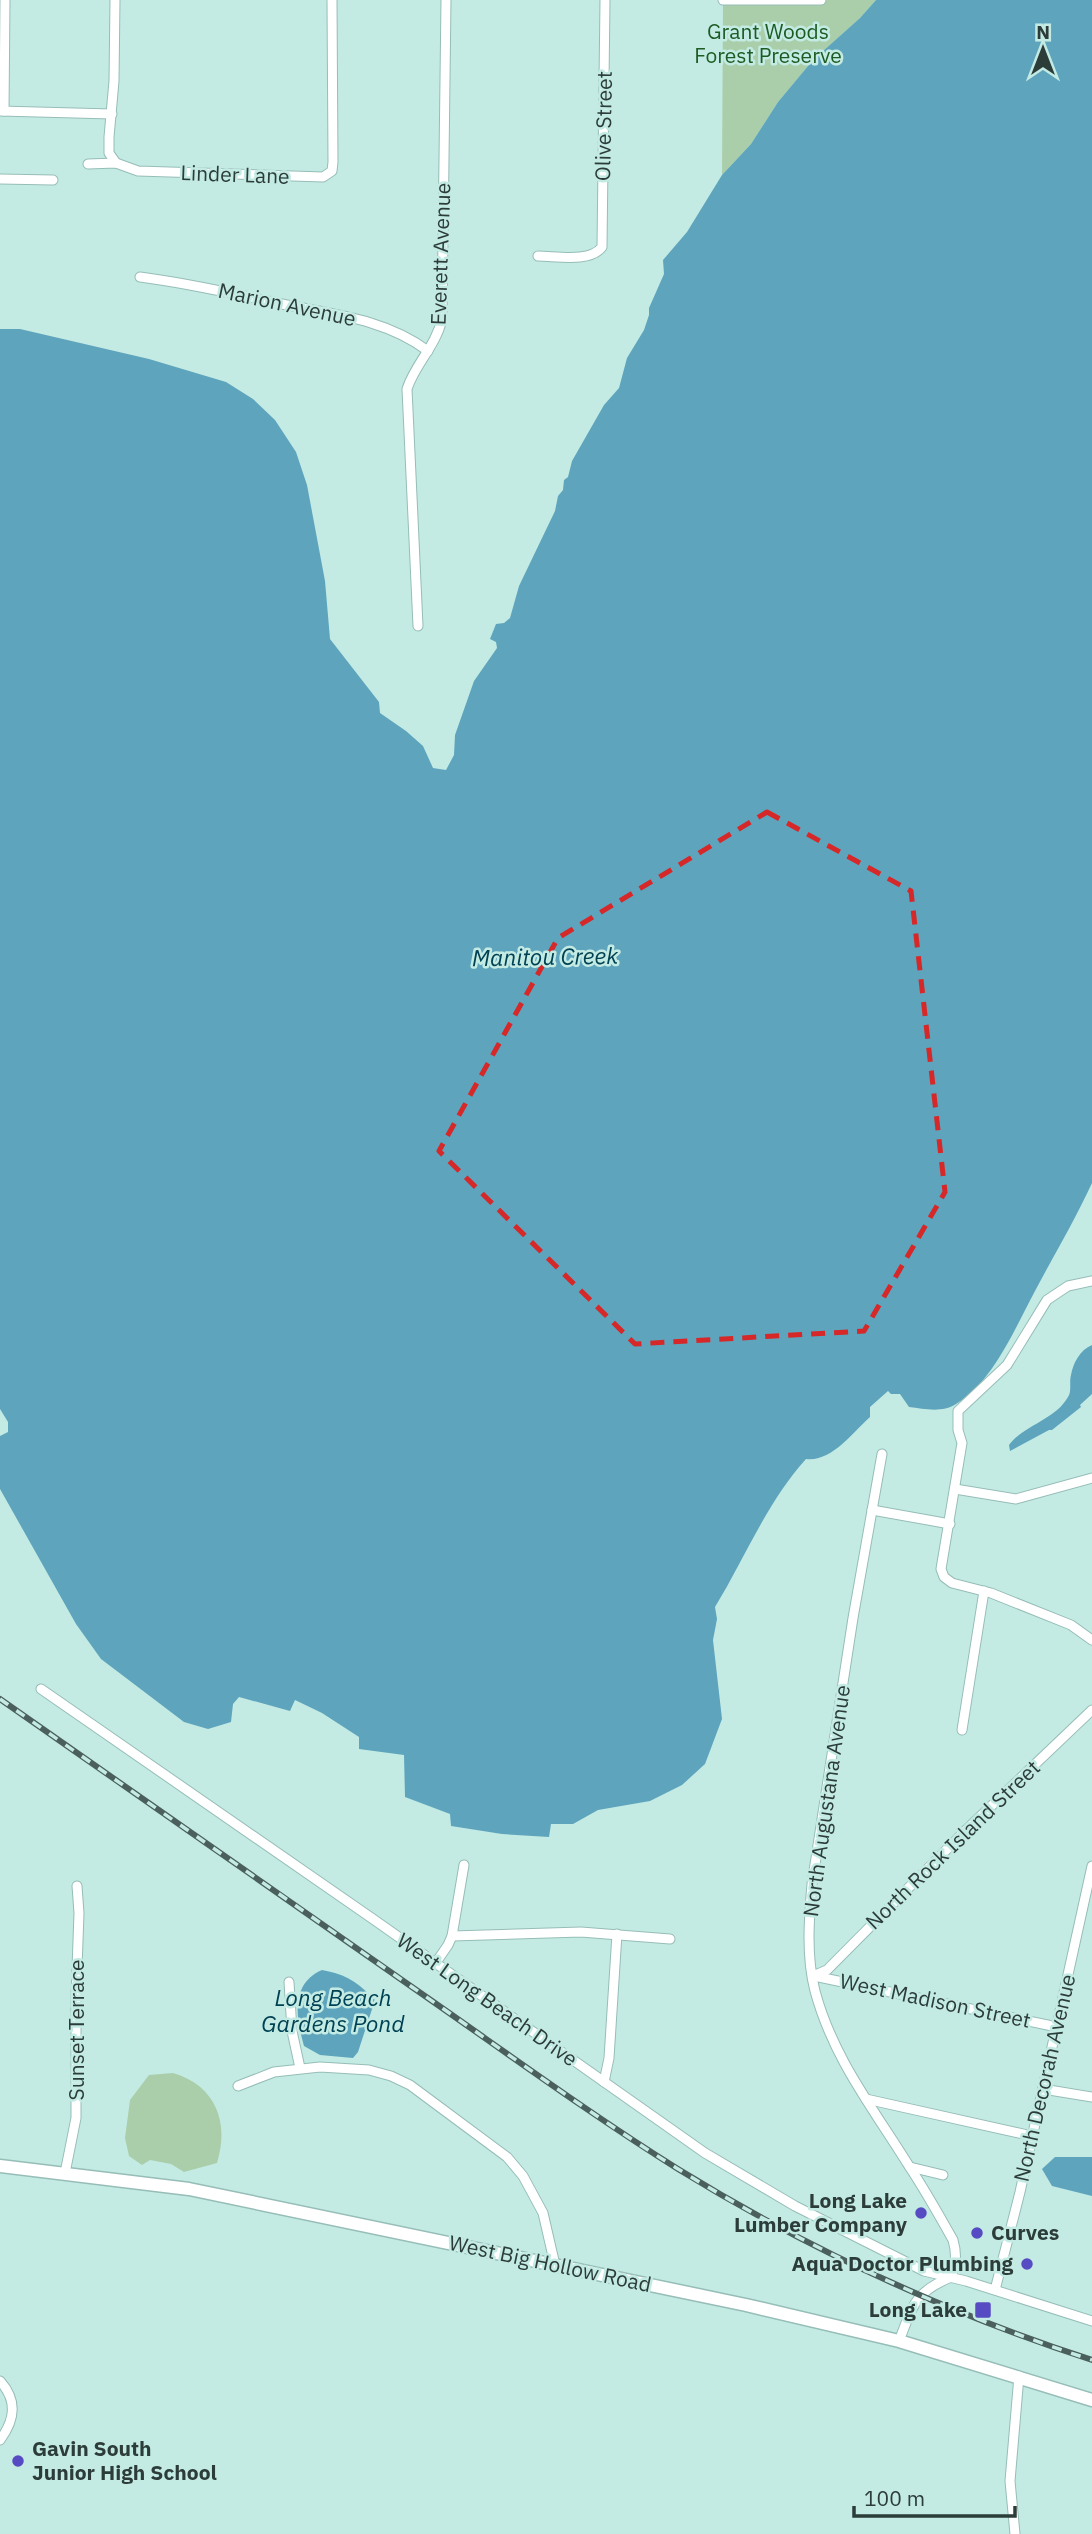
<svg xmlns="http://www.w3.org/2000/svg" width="1092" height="2534" font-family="'IBM Plex Sans',sans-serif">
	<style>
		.green { fill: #aaceaa }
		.water { fill: #5ea4bd }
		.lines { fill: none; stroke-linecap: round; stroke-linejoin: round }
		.street-casing { stroke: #96bdb7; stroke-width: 11 }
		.secondary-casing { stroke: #96bdb7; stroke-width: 15 }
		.street { stroke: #fff; stroke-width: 9 }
		.secondary { stroke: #fff; stroke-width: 12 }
		.rail-casing { stroke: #4b605c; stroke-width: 6 }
		.rail { stroke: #c3ebe4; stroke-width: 3.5; stroke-dasharray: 10; stroke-linecap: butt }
		.marked { fill: none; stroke: #d62828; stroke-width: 5; stroke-dasharray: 14 9; stroke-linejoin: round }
		.poi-dot { fill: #574bc3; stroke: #c3ebe4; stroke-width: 2.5 }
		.labels { text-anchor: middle; stroke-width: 5; stroke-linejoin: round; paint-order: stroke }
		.park-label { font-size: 21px; fill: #1c5b21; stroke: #c3ebe4 }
		.street-label { font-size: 21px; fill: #2c3c39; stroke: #c3ebe4 }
		.poi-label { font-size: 21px; font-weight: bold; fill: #2c3c39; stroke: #c3ebe4; text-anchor: end }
		.water-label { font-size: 23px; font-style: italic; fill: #004253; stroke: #c3ebe4 }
	</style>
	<rect width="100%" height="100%" fill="#c3ebe4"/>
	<!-- green -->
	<g class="green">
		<path d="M723,0H876L860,18L813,60L778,102L751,144L722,175Z"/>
		<path d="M173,2073C215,2085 230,2122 217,2163L184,2172L171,2164L150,2160L142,2165L129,2156L125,2138L130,2100L149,2075Z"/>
	</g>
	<!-- water -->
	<g class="water">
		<path d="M876,0H1092V1183C1075,1220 1054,1255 1035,1291C1015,1328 993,1382 956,1404C942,1413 925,1409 909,1407L900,1394H891L888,1391L870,1407V1417C852,1433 832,1462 806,1459C767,1502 745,1558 715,1607L717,1619L713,1640L722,1719L705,1764L682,1785L650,1801L598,1810L573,1824H551L549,1837L502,1834L451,1826L450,1814L405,1797L404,1755L359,1749V1737L322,1713L295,1700L290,1711L239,1697L233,1704L231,1722L208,1729L184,1722L101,1659L76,1624L0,1489V1436L8,1432V1422L0,1409V329H20L149,359L226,382L253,399L275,420L296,452L307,485L325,581L330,639L379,702L380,713L406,731L423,746L433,768L446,770L454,755L455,735L474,681L497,648L496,642L490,639L496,624L504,623L510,618L519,586L555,511L558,496L563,490L564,480L568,477L572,461L604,405L619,388L627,358L644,330L649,315V308L664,274L663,260L687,232L722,175L751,144L778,102L813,60L860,18Z"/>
		<path d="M1092,1345V1394L1080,1405L1081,1407L1052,1430H1049L1010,1451L1009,1445C1024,1425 1055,1420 1068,1397C1072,1391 1069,1382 1071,1375C1073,1363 1080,1350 1092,1345Z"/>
		<path d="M322,1970C348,1975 357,1982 375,2000L358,2052L353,2058L320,2055L304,2046C296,2018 290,1984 322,1970Z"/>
		<path d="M1055,2157H1092V2196L1052,2186L1042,2169Z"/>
	</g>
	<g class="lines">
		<!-- street casing -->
		<g class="street-casing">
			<g id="street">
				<path d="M115,0L114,81L109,137V153L116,163"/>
				<path d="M723,0H821"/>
				<path d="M0,111L112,114"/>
				<path d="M4,111L5,0"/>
				<path d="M88,164L116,163L138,171L323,177L332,171L333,162L332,0"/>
				<path d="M0,179L53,180"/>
				<path d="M538,256C556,256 590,263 602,247L605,0"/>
				<path d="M140,277C188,283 235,294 282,304C332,314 386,319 428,351"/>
				<path d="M418,626L407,389C415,364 436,346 442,319L446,0"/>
				<path d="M1092,1281L1068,1286L1047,1300L1007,1365L958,1411V1430L962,1443L941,1569L944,1577L952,1583L991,1593L1071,1625L1092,1640"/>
				<path d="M882,1454L853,1618L812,1884C809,1919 806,1956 815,1991C833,2058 873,2108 909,2166C925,2190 939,2215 953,2240C957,2254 956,2264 951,2277C913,2293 913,2306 899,2341"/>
				<path d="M955,1489L1016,1499L1092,1478"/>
				<path d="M872,1510L950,1524"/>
				<path d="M41,1689L373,1919L705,2153L795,2206L924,2271L966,2281L1092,2321"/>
				<path d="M962,1730L984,1591"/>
				<path d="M452,1936L581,1932L670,1939"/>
				<path d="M435,1964L448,1945L452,1936L464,1865"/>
				<path d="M813,1976L827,1970L965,1831L1092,1710"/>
				<path d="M814,1976L1057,2027"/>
				<path d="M289,1982L292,2031L300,2068"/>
				<path d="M604,2082L609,2058L617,1934"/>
				<path d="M238,2086L274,2072L320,2067L369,2070L391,2076L410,2085L507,2157L523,2176L543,2213L555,2265"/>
				<path d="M1043,2089L1092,2097"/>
				<path d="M866,2099L1032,2136"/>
				<path d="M910,2167L943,2175"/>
				<path d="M65,2173L76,2118V1996L79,1913L77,1886"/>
				<path d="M995,2290L1020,2192L1092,1866"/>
				<path d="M0,2381C18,2401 15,2420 0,2440"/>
				<path d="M1015,2534L1010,2481L1019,2376"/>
			</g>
		</g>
		<!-- secondary casing -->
		<g class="secondary-casing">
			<path id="secondary" d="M0,2166L189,2189L746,2305L899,2341L1092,2400"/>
		</g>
		<!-- street -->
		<use href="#street" class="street"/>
		<!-- secondary -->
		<use href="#secondary" class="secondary"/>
		<!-- rail casing -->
		<g class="rail-casing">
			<path id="rail" d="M0,1699C137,1795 275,1891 412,1987C500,2048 587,2112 678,2169C808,2249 947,2313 1092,2360"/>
		</g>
		<!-- rail -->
		<use href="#rail" class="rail"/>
	</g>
	<!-- marked area -->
	<path class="marked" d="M767,812L911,891L945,1192L864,1331L635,1344L439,1151L558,938Z"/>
	<!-- markers -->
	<g class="poi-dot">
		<circle cx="921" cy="2213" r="7"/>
		<circle cx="977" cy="2233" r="7"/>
		<circle cx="1027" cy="2264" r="7"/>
		<rect x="974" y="2301" width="18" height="18" rx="3.5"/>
		<circle cx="18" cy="2461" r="7"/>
	</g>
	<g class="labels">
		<!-- park labels -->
		<g class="park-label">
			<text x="768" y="39">Grant Woods<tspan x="768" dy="24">Forest Preserve</tspan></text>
		</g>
		<!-- street labels -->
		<g class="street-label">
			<text transform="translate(604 126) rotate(-89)" y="7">Olive Street</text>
			<text transform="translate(235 175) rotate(2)" y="7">Linder Lane</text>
			<text transform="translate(441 254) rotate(-88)" y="7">Everett Avenue</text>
			<text transform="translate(287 305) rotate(12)" y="7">Marion Avenue</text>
			<text transform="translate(827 1801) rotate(-82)" y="7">North Augustana Avenue</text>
			<text transform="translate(953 1845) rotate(-44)" y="7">North Rock Island Street</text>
			<text transform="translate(487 2000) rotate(35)" y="7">West Long Beach Drive</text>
			<text transform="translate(935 2001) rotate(12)" y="7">West Madison Street</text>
			<text transform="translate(77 2030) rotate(-90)" y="7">Sunset Terrace</text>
			<text transform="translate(1045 2078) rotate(-77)" y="7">North Decorah Avenue</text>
			<text transform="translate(550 2264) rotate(12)" y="7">West Big Hollow Road</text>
		</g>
		<!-- poi labels -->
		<g class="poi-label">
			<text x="907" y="2208">Long Lake<tspan x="907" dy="24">Lumber Company</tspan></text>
			<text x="991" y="2240" text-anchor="start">Curves</text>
			<text x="1013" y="2271">Aqua Doctor Plumbing</text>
			<text x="967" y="2317">Long Lake</text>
			<text x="32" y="2456" text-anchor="start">Gavin South<tspan x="32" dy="24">Junior High School</tspan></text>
		</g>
		<!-- water labels -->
		<g class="water-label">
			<text transform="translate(545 957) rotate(-1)" y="8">Manitou Creek</text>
			<text x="333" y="2006">Long Beach<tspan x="333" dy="26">Gardens Pond</tspan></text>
		</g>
	</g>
	<!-- north arrow -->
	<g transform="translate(1043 49)" stroke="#c3ebe4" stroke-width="5" paint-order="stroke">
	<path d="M0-5L12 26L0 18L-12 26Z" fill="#2c3c39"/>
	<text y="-10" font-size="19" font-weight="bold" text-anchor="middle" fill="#2c3c39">N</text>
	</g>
	<!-- scale -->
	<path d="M854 2506v10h161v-10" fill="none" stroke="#2c3c39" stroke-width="3.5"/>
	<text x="864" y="2506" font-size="21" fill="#2c3c39" stroke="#c3ebe4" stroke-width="5" paint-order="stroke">100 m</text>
</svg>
